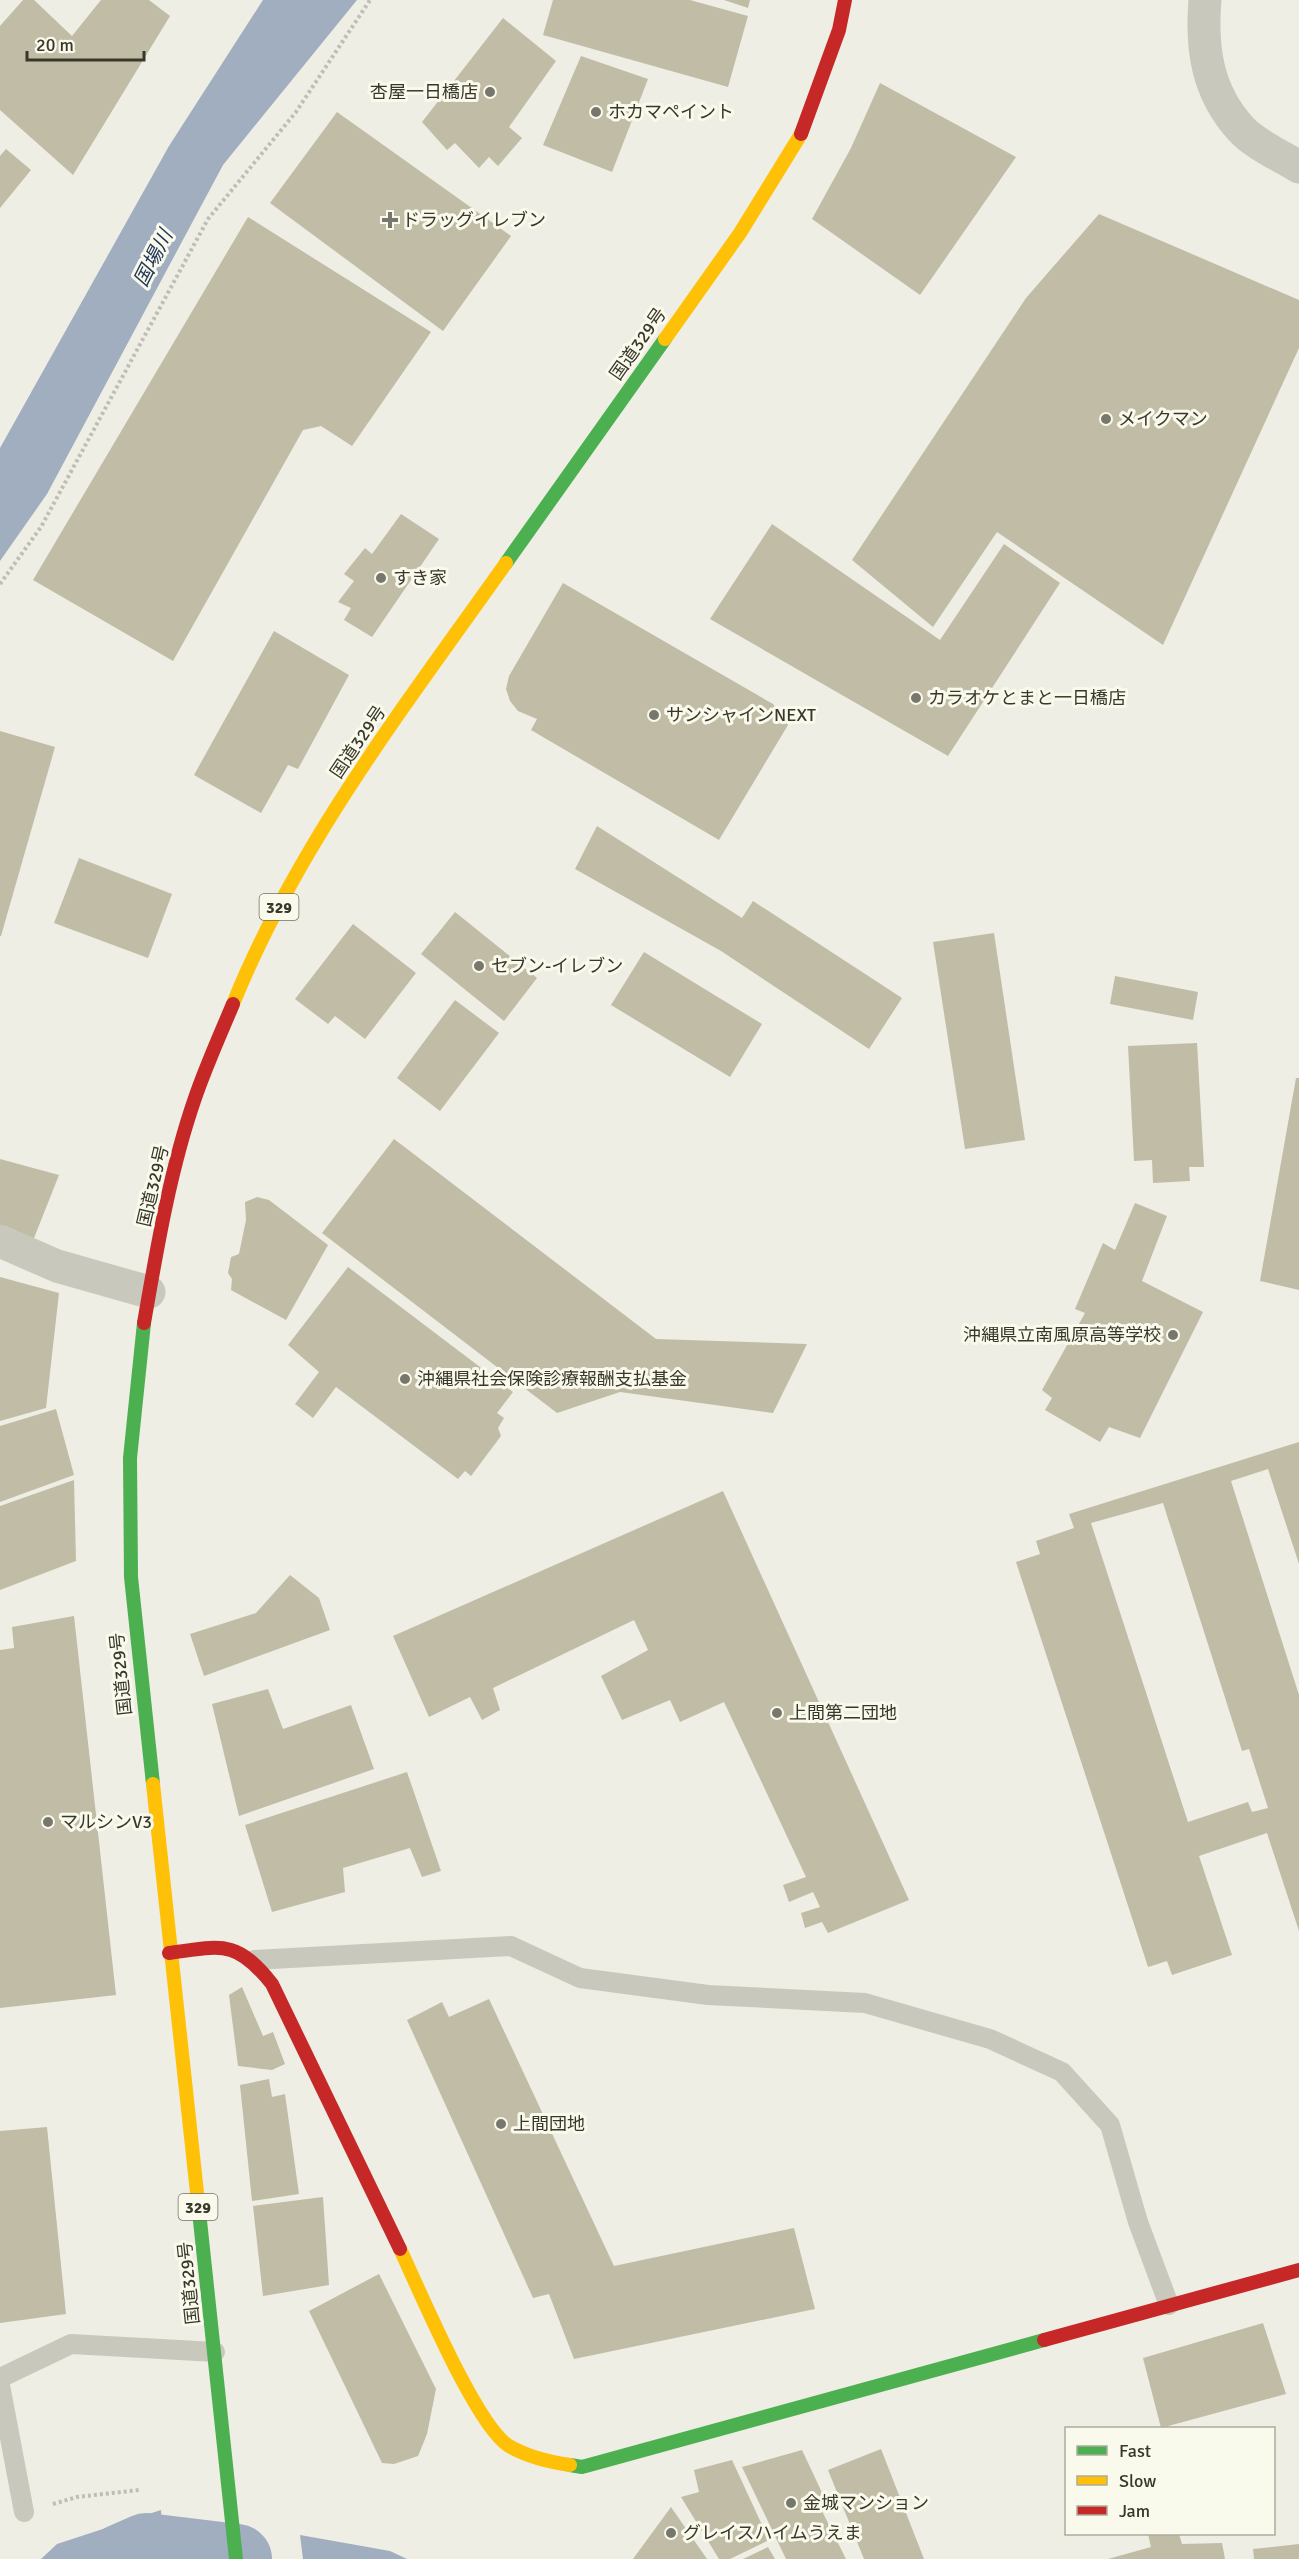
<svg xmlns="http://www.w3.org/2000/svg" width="1299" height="2559" font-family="Signika,'Noto Sans JP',sans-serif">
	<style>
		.water { fill: #a0aebf }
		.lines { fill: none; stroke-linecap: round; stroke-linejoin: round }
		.river { stroke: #a0aebf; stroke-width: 70 }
		.building { fill: #c1bca6; fill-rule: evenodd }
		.path { stroke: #bebeb4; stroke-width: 4; stroke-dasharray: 3 3; stroke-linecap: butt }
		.lane { stroke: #c8c8bd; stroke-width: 20 }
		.street { stroke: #c8c8bd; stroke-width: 33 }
		.fast { stroke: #4caf50; stroke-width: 14 }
		.slow { stroke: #ffc107; stroke-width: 14 }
		.jam { stroke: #c62828; stroke-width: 14 }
		.poi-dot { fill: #78776b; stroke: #f9faec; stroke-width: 2 }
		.labels { text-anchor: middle; stroke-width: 6; stroke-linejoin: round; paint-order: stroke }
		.shield { fill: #f9faec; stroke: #737264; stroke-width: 1.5 }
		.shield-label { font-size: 16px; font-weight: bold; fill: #39372a }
		.poi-label { font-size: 18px; fill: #39372a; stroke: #f9faec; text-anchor: start }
		.street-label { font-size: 18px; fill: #39372a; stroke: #f9faec }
		.water-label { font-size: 20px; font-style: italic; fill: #213759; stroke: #f9faec }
	</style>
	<rect width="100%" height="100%" fill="#eeeee4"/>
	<!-- water -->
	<g class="water">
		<path d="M263,0H357L223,165L47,494L0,561V448L169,146Z"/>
		<path d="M161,2510L164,2559H41L57,2544Z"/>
		<path d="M300,2535L390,2551L407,2559H303Z"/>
	</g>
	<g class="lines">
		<!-- river -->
		<path class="river" d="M121,2559L146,2548L237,2559"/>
	</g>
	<!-- building -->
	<g class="building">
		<path d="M23,0H34L72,36L101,0H149L170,16L73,175L0,110V26Z"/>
		<path d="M553,0H690L748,16L728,87L543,35Z"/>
		<path d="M724,0H750L748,8Z"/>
		<path d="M503,18L556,61L509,127L522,138L498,166L489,157L479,168L455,143L447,150L422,122Z"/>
		<path d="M581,56L648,79L612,172L543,145Z"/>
		<path d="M880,83L1016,157L920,295L812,219L851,148Z"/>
		<path d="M337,112L511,236L443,331L270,203Z"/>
		<path d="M6,149L31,170L0,208V156Z"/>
		<path d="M1099,214L1299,300V348L1163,645L997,532L933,627L852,560L1026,298Z"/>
		<path d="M248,217L431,332L352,446L321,426L303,430L173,661L33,580Z"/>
		<path d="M401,514L439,539L372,637L344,620L351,608L338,602L354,581L344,574L365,548L372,554Z"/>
		<path d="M772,524L940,640L1004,544L1060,583L948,756L710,619Z"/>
		<path d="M563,583L773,704L788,725L719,840L531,730L537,719L518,711L510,701L506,689L509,676Z"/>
		<path d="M274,631L349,675L298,769L288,765L261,813L194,775Z"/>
		<path d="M0,731L55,747L1,936H0Z"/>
		<path d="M597,826L742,918L753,901L902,998L869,1049L721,951L575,869Z"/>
		<path d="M79,858L172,894L148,958L54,923Z"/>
		<path d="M455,912L537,978L504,1021L421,954Z"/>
		<path d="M353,924L416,973L365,1039L335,1016L328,1024L295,999Z"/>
		<path d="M994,933L1025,1140L965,1149L933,942Z"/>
		<path d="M644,952L762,1024L730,1077L611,1005Z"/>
		<path d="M1115,976L1198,992L1193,1020L1110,1004Z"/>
		<path d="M455,1000L499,1033L440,1111L397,1078Z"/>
		<path d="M1197,1043L1204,1167H1189L1190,1181L1153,1183L1152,1160L1134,1161L1128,1046Z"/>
		<path d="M1296,1078H1299V1290L1260,1281Z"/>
		<path d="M394,1139L656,1339L807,1344L773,1413L620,1392L557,1413L322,1233Z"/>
		<path d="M0,1159L59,1175L32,1243L0,1228Z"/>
		<path d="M257,1197L269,1200L328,1245L286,1320L231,1290L232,1279L228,1273L231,1257L239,1254L246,1220L245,1202Z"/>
		<path d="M1135,1203L1167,1216L1142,1281L1203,1312L1140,1438L1109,1427L1100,1442L1045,1410L1052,1398L1042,1390L1085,1313L1075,1309L1103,1243L1115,1250Z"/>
		<path d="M348,1267L513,1392L497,1413L504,1418L498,1428L501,1436L471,1476L465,1471L458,1479L336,1387L313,1418L295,1404L319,1372L288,1345Z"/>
		<path d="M0,1277L59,1293L46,1408L0,1421Z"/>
		<path d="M56,1409L74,1475L0,1502V1426Z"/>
		<path d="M1299,1442V1564L1268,1469L1231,1481L1299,1695V1931L1267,1833L1199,1856L1232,1955L1172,1975L1167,1961L1148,1967L1016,1562L1040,1554L1036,1541L1074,1528L1069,1514ZM1163,1503L1242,1751L1249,1749L1268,1808L1252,1812L1248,1802L1188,1822L1091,1523Z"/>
		<path d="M74,1480L76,1561L0,1590V1506Z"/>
		<path d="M723,1491L909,1900L828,1933L822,1922L805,1928L801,1913L820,1907L813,1892L789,1902L783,1885L806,1877L724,1702L680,1722L670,1700L622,1720L601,1676L648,1650L634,1620L493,1688L500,1710L482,1720L470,1697L429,1717L393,1636Z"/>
		<path d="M290,1575L319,1598L330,1630L204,1676L190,1634L256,1613Z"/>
		<path d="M74,1616L116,1995L0,2008V1650L14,1648L12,1627Z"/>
		<path d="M268,1689L283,1729L351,1705L374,1769L239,1816L212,1704Z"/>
		<path d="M407,1772L441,1871L422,1877L410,1848L343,1868L345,1892L272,1912L245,1825Z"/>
		<path d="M242,1987L263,2036L273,2032L285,2064L272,2070L238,2066L229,1995Z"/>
		<path d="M489,1999L614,2266L794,2228L815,2309L574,2359L549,2294L533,2298L407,2020L442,2002L449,2017Z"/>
		<path d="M269,2079L272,2097L285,2094L299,2194L252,2201L240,2085Z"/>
		<path d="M47,2127L66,2314L0,2323V2131Z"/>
		<path d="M323,2197L329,2285L263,2296L253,2206Z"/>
		<path d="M379,2274L436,2389L427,2434L418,2456L394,2464L382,2463L309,2311Z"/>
		<path d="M1263,2323L1286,2394L1161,2428L1143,2358Z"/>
		<path d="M881,2449L924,2559H864L828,2470Z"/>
		<path d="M802,2450L825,2499L820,2507L846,2559H786L742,2467Z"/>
		<path d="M732,2460L769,2540L730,2559H719L681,2497L699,2492L694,2470Z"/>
		<path d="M671,2507L707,2559H633Z"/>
		<path d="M1148,2534H1179L1182,2544L1222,2543L1225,2559H1108L1151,2547Z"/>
		<path d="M1299,2544V2559H1254L1253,2549Z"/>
		<path d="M768,2547L775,2559H743Z"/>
	</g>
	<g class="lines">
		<!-- path -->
		<g class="path">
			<path d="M0,584L41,527L208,219L296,112L370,0"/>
			<path d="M53,2504L77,2497L139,2490"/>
		</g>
		<!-- lane -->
		<g class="lane">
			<path d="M254,1960L511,1946L580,1978L708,1995L865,2003L990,2039L1062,2072L1110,2125L1138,2222L1169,2305"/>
			<path d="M0,2378L71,2344L215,2352"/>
			<path d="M0,2385L24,2512"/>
		</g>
		<!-- street -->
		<g class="street">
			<path d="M1205,0C1201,48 1207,92 1241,129C1253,143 1283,157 1299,167"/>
			<path d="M0,1241L57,1266L149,1292"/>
		</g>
		<!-- fast -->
		<g class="fast">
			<path d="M506,563L665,339"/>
			<path d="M144,1323L130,1458L131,1577L153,1784"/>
			<path d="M198,2202L236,2559"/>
			<path d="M570,2465L582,2467L1044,2340"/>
		</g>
		<!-- slow -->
		<g class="slow">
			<path d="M665,339L740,233L801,134"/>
			<path d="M233,1004C298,843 407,703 506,563"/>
			<path d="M153,1784L198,2202"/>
			<path d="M400,2249C419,2289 476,2426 509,2446C528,2457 549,2462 570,2465"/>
		</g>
		<!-- jam -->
		<g class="jam">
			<path d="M801,134L839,30L845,0"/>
			<path d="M144,1323C157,1248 170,1170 195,1098C206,1066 220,1035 233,1004"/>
			<path d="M169,1953C222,1946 236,1939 272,1984L400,2249"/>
			<path d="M1044,2340L1299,2270"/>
		</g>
	</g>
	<!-- markers -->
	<g class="poi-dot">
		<circle cx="490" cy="92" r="6"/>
		<circle cx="596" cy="112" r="6"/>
		<path d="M387 211h6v6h6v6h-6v6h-6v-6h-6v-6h6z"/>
		<circle cx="1106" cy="419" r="6"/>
		<circle cx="381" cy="578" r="6"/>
		<circle cx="916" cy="698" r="6"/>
		<circle cx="654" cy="715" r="6"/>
		<circle cx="479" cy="966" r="6"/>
		<circle cx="1173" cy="1335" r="6"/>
		<circle cx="405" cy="1379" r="6"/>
		<circle cx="777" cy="1713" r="6"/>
		<circle cx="48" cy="1822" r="6"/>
		<circle cx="501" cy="2124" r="6"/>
		<circle cx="791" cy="2503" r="6"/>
		<circle cx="671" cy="2533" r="6"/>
	</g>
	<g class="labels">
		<!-- shield labels -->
		<g class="shield">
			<rect x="259.5" y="894" width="39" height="26" rx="4.5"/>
			<rect x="178.5" y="2194" width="39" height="26" rx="4.5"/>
		</g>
		<g class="shield-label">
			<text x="279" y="913">329</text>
			<text x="198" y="2213">329</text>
		</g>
		<!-- poi labels -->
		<g class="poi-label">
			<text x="478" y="98" text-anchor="end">杏屋一日橋店</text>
			<text x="608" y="118">ホカマペイント</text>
			<text x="402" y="226">ドラッグイレブン</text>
			<text x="1118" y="425">メイクマン</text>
			<text x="393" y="584">すき家</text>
			<text x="928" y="704">カラオケとまと一日橋店</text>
			<text x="666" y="721">サンシャインNEXT</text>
			<text x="491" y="972">セブン-イレブン</text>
			<text x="1161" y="1341" text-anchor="end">沖縄県立南風原高等学校</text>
			<text x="417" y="1385">沖縄県社会保険診療報酬支払基金</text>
			<text x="789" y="1719">上間第二団地</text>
			<text x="60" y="1828">マルシンV3</text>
			<text x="513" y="2130">上間団地</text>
			<text x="803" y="2509">金城マンション</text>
			<text x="683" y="2539">グレイスハイムうえま</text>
		</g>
		<!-- street labels -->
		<g class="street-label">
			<text transform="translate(638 344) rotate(-55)" y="6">国道329号</text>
			<text transform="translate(358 742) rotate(-56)" y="6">国道329号</text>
			<text transform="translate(153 1186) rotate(-77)" y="6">国道329号</text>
			<text transform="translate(121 1674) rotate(-96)" y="6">国道329号</text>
			<text transform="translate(189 2283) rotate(-96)" y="6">国道329号</text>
		</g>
		<!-- water labels -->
		<g class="water-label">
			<text transform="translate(153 258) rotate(-63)" y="7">国場川</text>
		</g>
	</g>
	<!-- legend -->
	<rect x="1065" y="2427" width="210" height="108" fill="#f9faec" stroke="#acac9e" stroke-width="1.5"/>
	<rect x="1077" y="2446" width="30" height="9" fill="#4caf50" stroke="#acac9e" stroke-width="1.5"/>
	<text x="1119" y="2457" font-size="18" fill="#39372a">Fast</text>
	<rect x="1077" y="2476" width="30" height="9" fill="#ffc107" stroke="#acac9e" stroke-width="1.5"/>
	<text x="1119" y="2487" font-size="18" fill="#39372a">Slow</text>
	<rect x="1077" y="2506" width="30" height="9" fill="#c62828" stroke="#acac9e" stroke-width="1.5"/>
	<text x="1119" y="2517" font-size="18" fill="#39372a">Jam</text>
	<!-- scale -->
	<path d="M27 51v9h117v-9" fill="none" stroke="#39372a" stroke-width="3"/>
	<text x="36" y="51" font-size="18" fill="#39372a" stroke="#f9faec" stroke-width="4.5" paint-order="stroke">20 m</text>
</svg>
